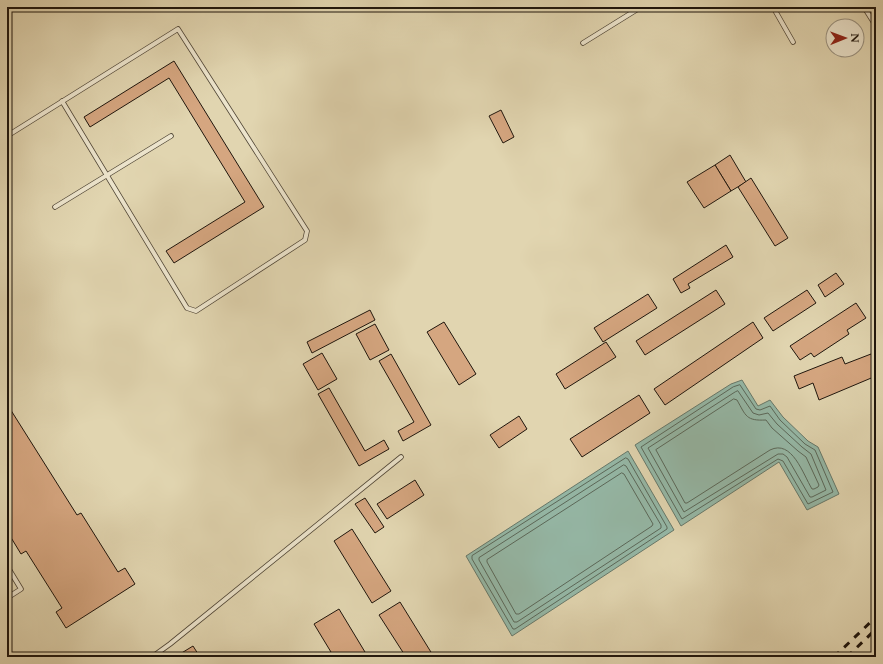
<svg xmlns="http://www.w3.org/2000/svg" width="883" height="664" font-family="Cardo,serif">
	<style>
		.water { fill: #95b9a8; stroke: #66786a }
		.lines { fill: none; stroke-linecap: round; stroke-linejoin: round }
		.shore { stroke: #5a685a; stroke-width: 1 }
		.building { fill: #d5a680; stroke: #1f160d }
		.lane-casing { stroke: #504636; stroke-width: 5.5 }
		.lane { stroke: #ece4cc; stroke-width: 4 }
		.rail { stroke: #1f160d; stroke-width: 3; stroke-dasharray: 7 7; stroke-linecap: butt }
	</style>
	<rect width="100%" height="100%" fill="#e1d5b0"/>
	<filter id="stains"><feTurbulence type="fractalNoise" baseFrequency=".005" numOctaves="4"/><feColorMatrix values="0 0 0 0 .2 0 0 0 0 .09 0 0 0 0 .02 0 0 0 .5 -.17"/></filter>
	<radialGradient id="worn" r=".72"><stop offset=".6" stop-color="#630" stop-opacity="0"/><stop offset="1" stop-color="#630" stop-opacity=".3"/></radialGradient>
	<!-- water -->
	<g class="water">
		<path d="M742,380L758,406L770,400L783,417L808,441L818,447L839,494L807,510L779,462L681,526L635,445L731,384Z"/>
		<path d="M628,451L674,530L512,636L466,556Z"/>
	</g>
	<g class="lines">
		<!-- shore -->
		<g class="shore">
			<path d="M740,385L756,409L760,410L770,406L780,420L805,444L815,450L833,492L808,504L783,461L778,459L682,519L641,447L733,387Z"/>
			<path d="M738,391L753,413L759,415L768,413L777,424L802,447L811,454L826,490L812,497H810L787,457L783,454H778L684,512L648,448L735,392Z"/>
			<path d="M734,399L737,400C746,416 746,421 766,420L772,428L798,451L806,457L819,485L818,487L814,489H812C803,474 792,439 770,450L687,503H685L656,450Z"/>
			<path d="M626,458L628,459L667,527V529L515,629H513L472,559V556Z"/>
			<path d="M624,465L626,466L661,525V528L517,622H514L479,560V558Z"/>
			<path d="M622,473L624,474L653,524L652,526L519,614H516L487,562V560Z"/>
		</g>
	</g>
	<!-- building -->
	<g class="building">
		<path d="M871,7H876V14Z"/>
		<path d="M174,61L264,207L174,263L166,251L245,202L169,78L90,127L84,117Z"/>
		<path d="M501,110L514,137L503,143L489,116Z"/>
		<path d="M730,155L746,182L731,191L715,165Z"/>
		<path d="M715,165L731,191L704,208L687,182Z"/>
		<path d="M751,178L788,238L775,246L738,187Z"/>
		<path d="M726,245L733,257L688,284L690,288L681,293L673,279Z"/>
		<path d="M836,273L844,284L825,297L818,285Z"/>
		<path d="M716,290L725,304L645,355L636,341Z"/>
		<path d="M807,290L816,303L773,331L764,318Z"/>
		<path d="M648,294L657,308L603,342L594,328Z"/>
		<path d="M856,303L866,318L847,330L849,334L814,357L811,353L800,360L790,346Z"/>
		<path d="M370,310L375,320L312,353L307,342Z"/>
		<path d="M444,322L476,374L459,385L427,332Z"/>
		<path d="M753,322L763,338L665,405L654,389Z"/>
		<path d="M375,324L389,350L370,360L356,334Z"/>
		<path d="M606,342L616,357L565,389L556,374Z"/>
		<path d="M322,353L337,379L318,390L303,364Z"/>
		<path d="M391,354L431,425L403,441L398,431L414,422L379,361Z"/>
		<path d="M871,354L876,366V376L819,400L813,383L799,389L794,376L842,357L845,364Z"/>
		<path d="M329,388L365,451L384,440L389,449L359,466L318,394Z"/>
		<path d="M639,395L650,413L582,457L570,439Z"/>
		<path d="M7,404L77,515L81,513L118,572L125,568L135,584L66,628L56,612L62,608L26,551L21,554L7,531Z"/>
		<path d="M519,416L527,429L499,448L490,435Z"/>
		<path d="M415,480L424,495L387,519L377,504Z"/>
		<path d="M365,498L384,527L375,533L355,504Z"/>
		<path d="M352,529L391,591L372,603L334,541Z"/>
		<path d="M400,602L434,657H406L379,615Z"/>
		<path d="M339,609L368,657H334L314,624Z"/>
		<path d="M193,646L200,657H175Z"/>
	</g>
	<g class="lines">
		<!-- lane casing -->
		<g class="lane-casing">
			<g id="lane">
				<path d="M773,7L793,42"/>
				<path d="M864,7L876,26"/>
				<path d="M583,43L641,7"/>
				<path d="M7,136L178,29L307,231L305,240L196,311L187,308L62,101"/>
				<path d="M55,207L171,136"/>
				<path d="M7,566L21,589L7,598"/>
				<path d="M152,657L170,644L401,457"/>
			</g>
		</g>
		<!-- lane -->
		<use href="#lane" class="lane"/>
		<!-- rail -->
		<g class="rail">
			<path d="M875,7L876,8"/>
			<path d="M834,657L876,617"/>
			<path d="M847,657L876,629"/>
			<path d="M875,657L876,656"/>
		</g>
	</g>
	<!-- margin -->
	<rect width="883" height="664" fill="none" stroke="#e1d5b0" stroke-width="24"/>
	<rect x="8" y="8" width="867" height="648" fill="none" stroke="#1f160d" stroke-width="2"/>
	<rect x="12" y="12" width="859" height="640" fill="none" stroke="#1f160d"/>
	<!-- north arrow -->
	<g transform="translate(845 38) rotate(89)"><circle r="19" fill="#ece4cc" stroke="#9a9280"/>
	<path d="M0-3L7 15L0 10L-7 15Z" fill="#8f2418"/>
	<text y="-6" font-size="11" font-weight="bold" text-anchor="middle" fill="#1f160d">N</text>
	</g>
	<rect width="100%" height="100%" filter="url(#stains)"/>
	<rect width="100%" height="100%" fill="url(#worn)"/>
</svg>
